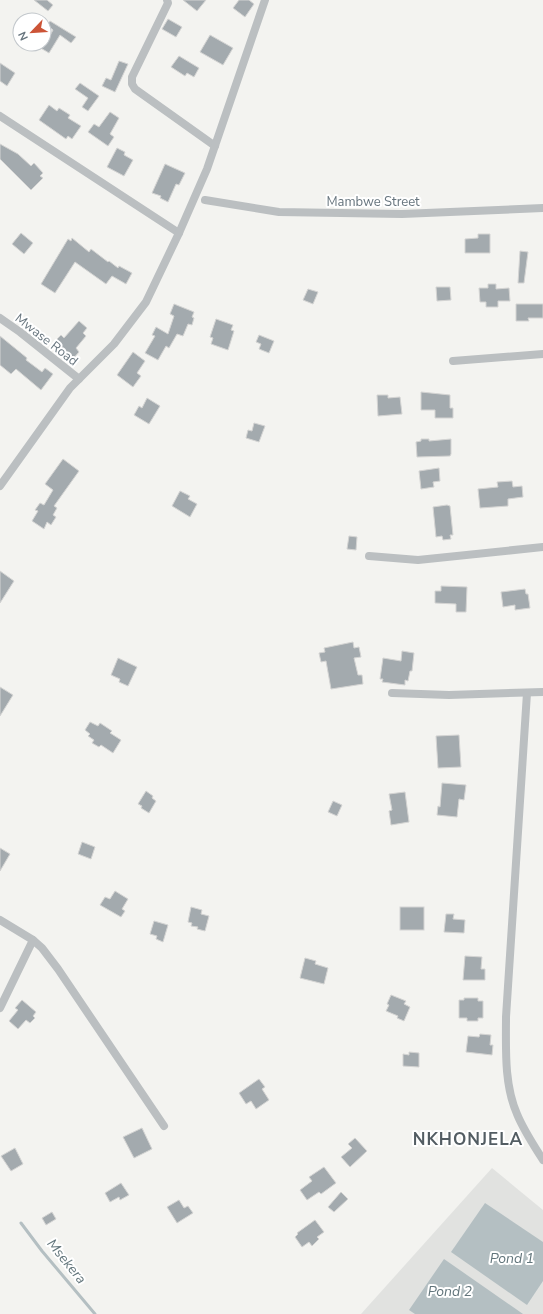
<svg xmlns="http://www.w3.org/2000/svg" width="543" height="1314" font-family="'Nunito Sans',sans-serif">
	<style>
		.built { fill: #e1e2e0 }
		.water { fill: #b4bfc2 }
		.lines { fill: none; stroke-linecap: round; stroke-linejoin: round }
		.stream { stroke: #b4bfc2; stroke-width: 3 }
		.building { fill: #a3aaae; stroke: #d4d4d3 }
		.street { stroke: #bbbfc1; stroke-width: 8 }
		.labels { text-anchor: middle; stroke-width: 4; stroke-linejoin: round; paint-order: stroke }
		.street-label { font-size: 13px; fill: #66747d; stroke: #fff }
		.water-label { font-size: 14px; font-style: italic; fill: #62757b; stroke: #fff }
		.district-label { font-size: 17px; font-weight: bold; letter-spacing: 1px; fill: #535d63; stroke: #fff }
	</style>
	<rect width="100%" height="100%" fill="#f3f3f0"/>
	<!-- built -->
	<path class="built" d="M492,1168L543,1210V1314H361Z"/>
	<!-- water -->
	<g class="water">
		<path d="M485,1203L543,1242V1281L527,1305L451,1252Z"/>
		<path d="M444,1259L523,1314H415L409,1310Z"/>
	</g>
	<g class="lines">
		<!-- stream -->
		<path class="stream" d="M21,1223L42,1251L95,1314"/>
	</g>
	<!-- building -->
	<g class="building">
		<path d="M34,0H47L53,5L48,11Z"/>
		<path d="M183,0H206L197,11Z"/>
		<path d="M239,0H249L254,4L245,17L233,8Z"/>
		<path d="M168,19L182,27L176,37L162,29Z"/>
		<path d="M50,21L76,37L71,43L60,35L49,53L34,44H44V39L47,41L53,30L47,25Z"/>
		<path d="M210,35L233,48L223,65L200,52Z"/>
		<path d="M179,56L199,68L194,77L187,73L185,76L171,67Z"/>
		<path d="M119,61L128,64L115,92L102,86L106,78L111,80Z"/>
		<path d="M0,63L15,73L7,86L0,81Z"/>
		<path d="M80,83L99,96L88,111L82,107L88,98L75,89Z"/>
		<path d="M49,105L57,111L59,108L70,115L68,118L81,126L72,139L68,136L66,139L39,120Z"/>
		<path d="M110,112L119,118L110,134L114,137L108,146L88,132L94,124L99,127Z"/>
		<path d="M0,144L18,154L31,166L34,163L43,173L40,176L43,178L31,190L0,159Z"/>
		<path d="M117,148L125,152L124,155L133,160L124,176L107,167Z"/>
		<path d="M165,164L185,173L179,185L176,184L168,202L160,198L161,196L152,193Z"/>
		<path d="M21,233L33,243L24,254L12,244Z"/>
		<path d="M478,234H490V253H465V239L478,238Z"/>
		<path d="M72,238L89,252L91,249L108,262L109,261L118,268L119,266L132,273L126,284L112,276L106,284L75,262L55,293L41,284L68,239L71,241Z"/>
		<path d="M520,251L528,252L524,283H518Z"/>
		<path d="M488,284H496V289L509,288L510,301H498V307H486V302H480L479,288H488Z"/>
		<path d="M436,287H450L451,300L437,301Z"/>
		<path d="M308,289L318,292L313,304L303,300Z"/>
		<path d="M174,304L194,312L192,317L194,318L192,325L188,324L183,336L177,334L169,348L166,346L158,360L145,353L155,336L152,335L156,327L168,334L174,316L170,314Z"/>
		<path d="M516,304H543V318H528L529,321H516Z"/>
		<path d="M216,319L233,325L231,330L234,331L228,350L211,344L213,338L210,337Z"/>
		<path d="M79,321L87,328L83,333L86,336L76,348L79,352L72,360L53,343L61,335L64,338Z"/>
		<path d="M259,335L274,341L269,353L259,349L261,344L256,342Z"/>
		<path d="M0,336L27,358L26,360L42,372L45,368L53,374L41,390L16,369L11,374L0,365Z"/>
		<path d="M133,352L145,361L137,373L141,376L133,387L117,375Z"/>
		<path d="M421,392L450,395V408H453V418H435V410H421Z"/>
		<path d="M377,395H388V398L400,397L402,414L378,416Z"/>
		<path d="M147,398L160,406L149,424L134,415L139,406L142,408Z"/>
		<path d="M254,423L265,426L259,442L246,438L248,430L252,431Z"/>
		<path d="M421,439H429V441L451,439V454L450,456L417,457L416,442L421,441Z"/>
		<path d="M63,459L79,471L54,506L57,508L53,515L56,517L51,525L47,522L44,529L32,521L38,511L35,510L40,503L44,505L53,490L45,484Z"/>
		<path d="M439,468L440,481L433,482L434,487L421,489L419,471Z"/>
		<path d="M512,481L513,487L522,486L523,497L508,499V506L480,508L478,489L498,487L497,482Z"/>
		<path d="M180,491L190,496L188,499L197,504L190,517L172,506Z"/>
		<path d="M447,505L450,506L453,535H450L451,539L443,540L442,536L436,537L433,507Z"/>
		<path d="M349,536L357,537L356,550L347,549Z"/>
		<path d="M0,571L14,581L0,603Z"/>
		<path d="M441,586L467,587L466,612H456V604L435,603V591H441Z"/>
		<path d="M525,589L526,594H528L530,608L515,610V605L503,607L501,592Z"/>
		<path d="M353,642L354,648L359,647L361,657L354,658L358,675H362L363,684L331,689L326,661L321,662L319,653L325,652L324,648Z"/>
		<path d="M402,651L414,653L412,671H410L408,681L405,680V685L382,682L383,679H380L383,658L401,661Z"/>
		<path d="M118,658L137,667L128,686L119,682L120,679L111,675Z"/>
		<path d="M0,687L13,695L0,716Z"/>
		<path d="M90,722L98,726L100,723L112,731L110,733L121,740L113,753L101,745L99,747L92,743L94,740L88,736L90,734L85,730Z"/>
		<path d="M459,735L461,767L438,768L436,736Z"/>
		<path d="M442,783L466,785L464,800L459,799L457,817L437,815L438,806L440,807Z"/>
		<path d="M146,791L153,796L152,798L156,801L149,813L141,808L142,806L138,804Z"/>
		<path d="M405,792L409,822L391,825L389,811L392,810L389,794Z"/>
		<path d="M333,801L342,805L337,816L328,812Z"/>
		<path d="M82,842L95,847L91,859L78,854Z"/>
		<path d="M0,848L10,854L0,871Z"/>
		<path d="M115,891L128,899L122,909L125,911L121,917L100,905L105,897L110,899Z"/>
		<path d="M191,907L202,910L201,914L209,916L205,931L197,929L198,927L191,926L192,923L188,922Z"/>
		<rect x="400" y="907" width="24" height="23"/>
		<path d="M446,914H454L453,919L465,920L464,933L444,932Z"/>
		<path d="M154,921L168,925L163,942L156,939L157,936L150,934Z"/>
		<path d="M465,956L482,957L481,969H485V980H463Z"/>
		<path d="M305,958L316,961L315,964L328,968L324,984L300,978Z"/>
		<path d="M391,995L406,1001L404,1004L410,1007L404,1021L397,1018L398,1016L386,1011L389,1005L387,1004Z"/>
		<path d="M464,998H478V1001H483V1018H478V1021H467V1018H459V1000H464Z"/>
		<path d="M22,1000L36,1012L33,1016L35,1018L30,1023L26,1020L18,1029L9,1021L18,1010L15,1008Z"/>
		<path d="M480,1034L491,1035L490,1045H493L492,1055L466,1052L468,1036L479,1037Z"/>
		<path d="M409,1052L419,1053V1067L403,1066V1054L409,1055Z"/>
		<path d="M259,1079L265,1087L262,1089L269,1100L256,1109L251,1101L246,1104L239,1093Z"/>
		<path d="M142,1128L152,1149L134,1158L123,1137Z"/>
		<path d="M355,1138L367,1151L350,1167L341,1157L352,1148L348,1144Z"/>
		<path d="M15,1148L23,1164L11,1171L1,1156Z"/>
		<path d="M324,1167L336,1183L321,1194L319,1192L307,1200L300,1190L312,1181L309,1177Z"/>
		<path d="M121,1183L129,1195L120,1200L119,1197L110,1202L105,1193Z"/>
		<path d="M341,1192L348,1199L334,1212L328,1207Z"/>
		<path d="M179,1200L184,1208L188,1206L193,1213L177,1223L167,1207Z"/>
		<path d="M52,1212L56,1219L46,1225L42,1218Z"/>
		<path d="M315,1220L324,1232L317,1237L319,1239L312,1246L309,1242L302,1247L295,1237L298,1234L297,1233Z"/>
	</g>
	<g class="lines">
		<!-- street -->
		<g class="street">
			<path d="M167,0L168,3L132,77V84L135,89L215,146"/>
			<path d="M0,116L179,233"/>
			<path d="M205,200L279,212L402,214L543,208"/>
			<path d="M0,318L20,332L79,379"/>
			<path d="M453,361L543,354"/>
			<path d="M0,486L70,388L114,344L146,302L179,233L207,169L265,0"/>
			<path d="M369,556L418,560L543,547"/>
			<path d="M392,693L449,695L543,692"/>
			<path d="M527,693L506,1017C506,1049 504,1084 517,1114C523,1129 534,1146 543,1160"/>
			<path d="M0,920L33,940L42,948L58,969L164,1126"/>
			<path d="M0,1008L33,940"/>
		</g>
	</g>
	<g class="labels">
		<!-- street labels -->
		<g class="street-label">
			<text x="373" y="206">Mambwe Street</text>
			<text transform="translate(47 339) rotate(38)" y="5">Mwase Road</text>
		</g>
		<!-- water labels -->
		<g class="water-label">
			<text x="512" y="1263">Pond 1</text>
			<text transform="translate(67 1261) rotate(51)" y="5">Msekera</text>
			<text x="450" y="1296">Pond 2</text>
		</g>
		<!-- district labels -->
		<g class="district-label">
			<text x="468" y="1145">NKHONJELA</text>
		</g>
	</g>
	<!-- north arrow -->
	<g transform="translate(32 32) rotate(245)"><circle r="19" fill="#ffffff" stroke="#c2c7cb"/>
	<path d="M0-3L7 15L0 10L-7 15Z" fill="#cc5437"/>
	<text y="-6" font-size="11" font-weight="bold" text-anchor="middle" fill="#66747d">N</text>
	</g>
</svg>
